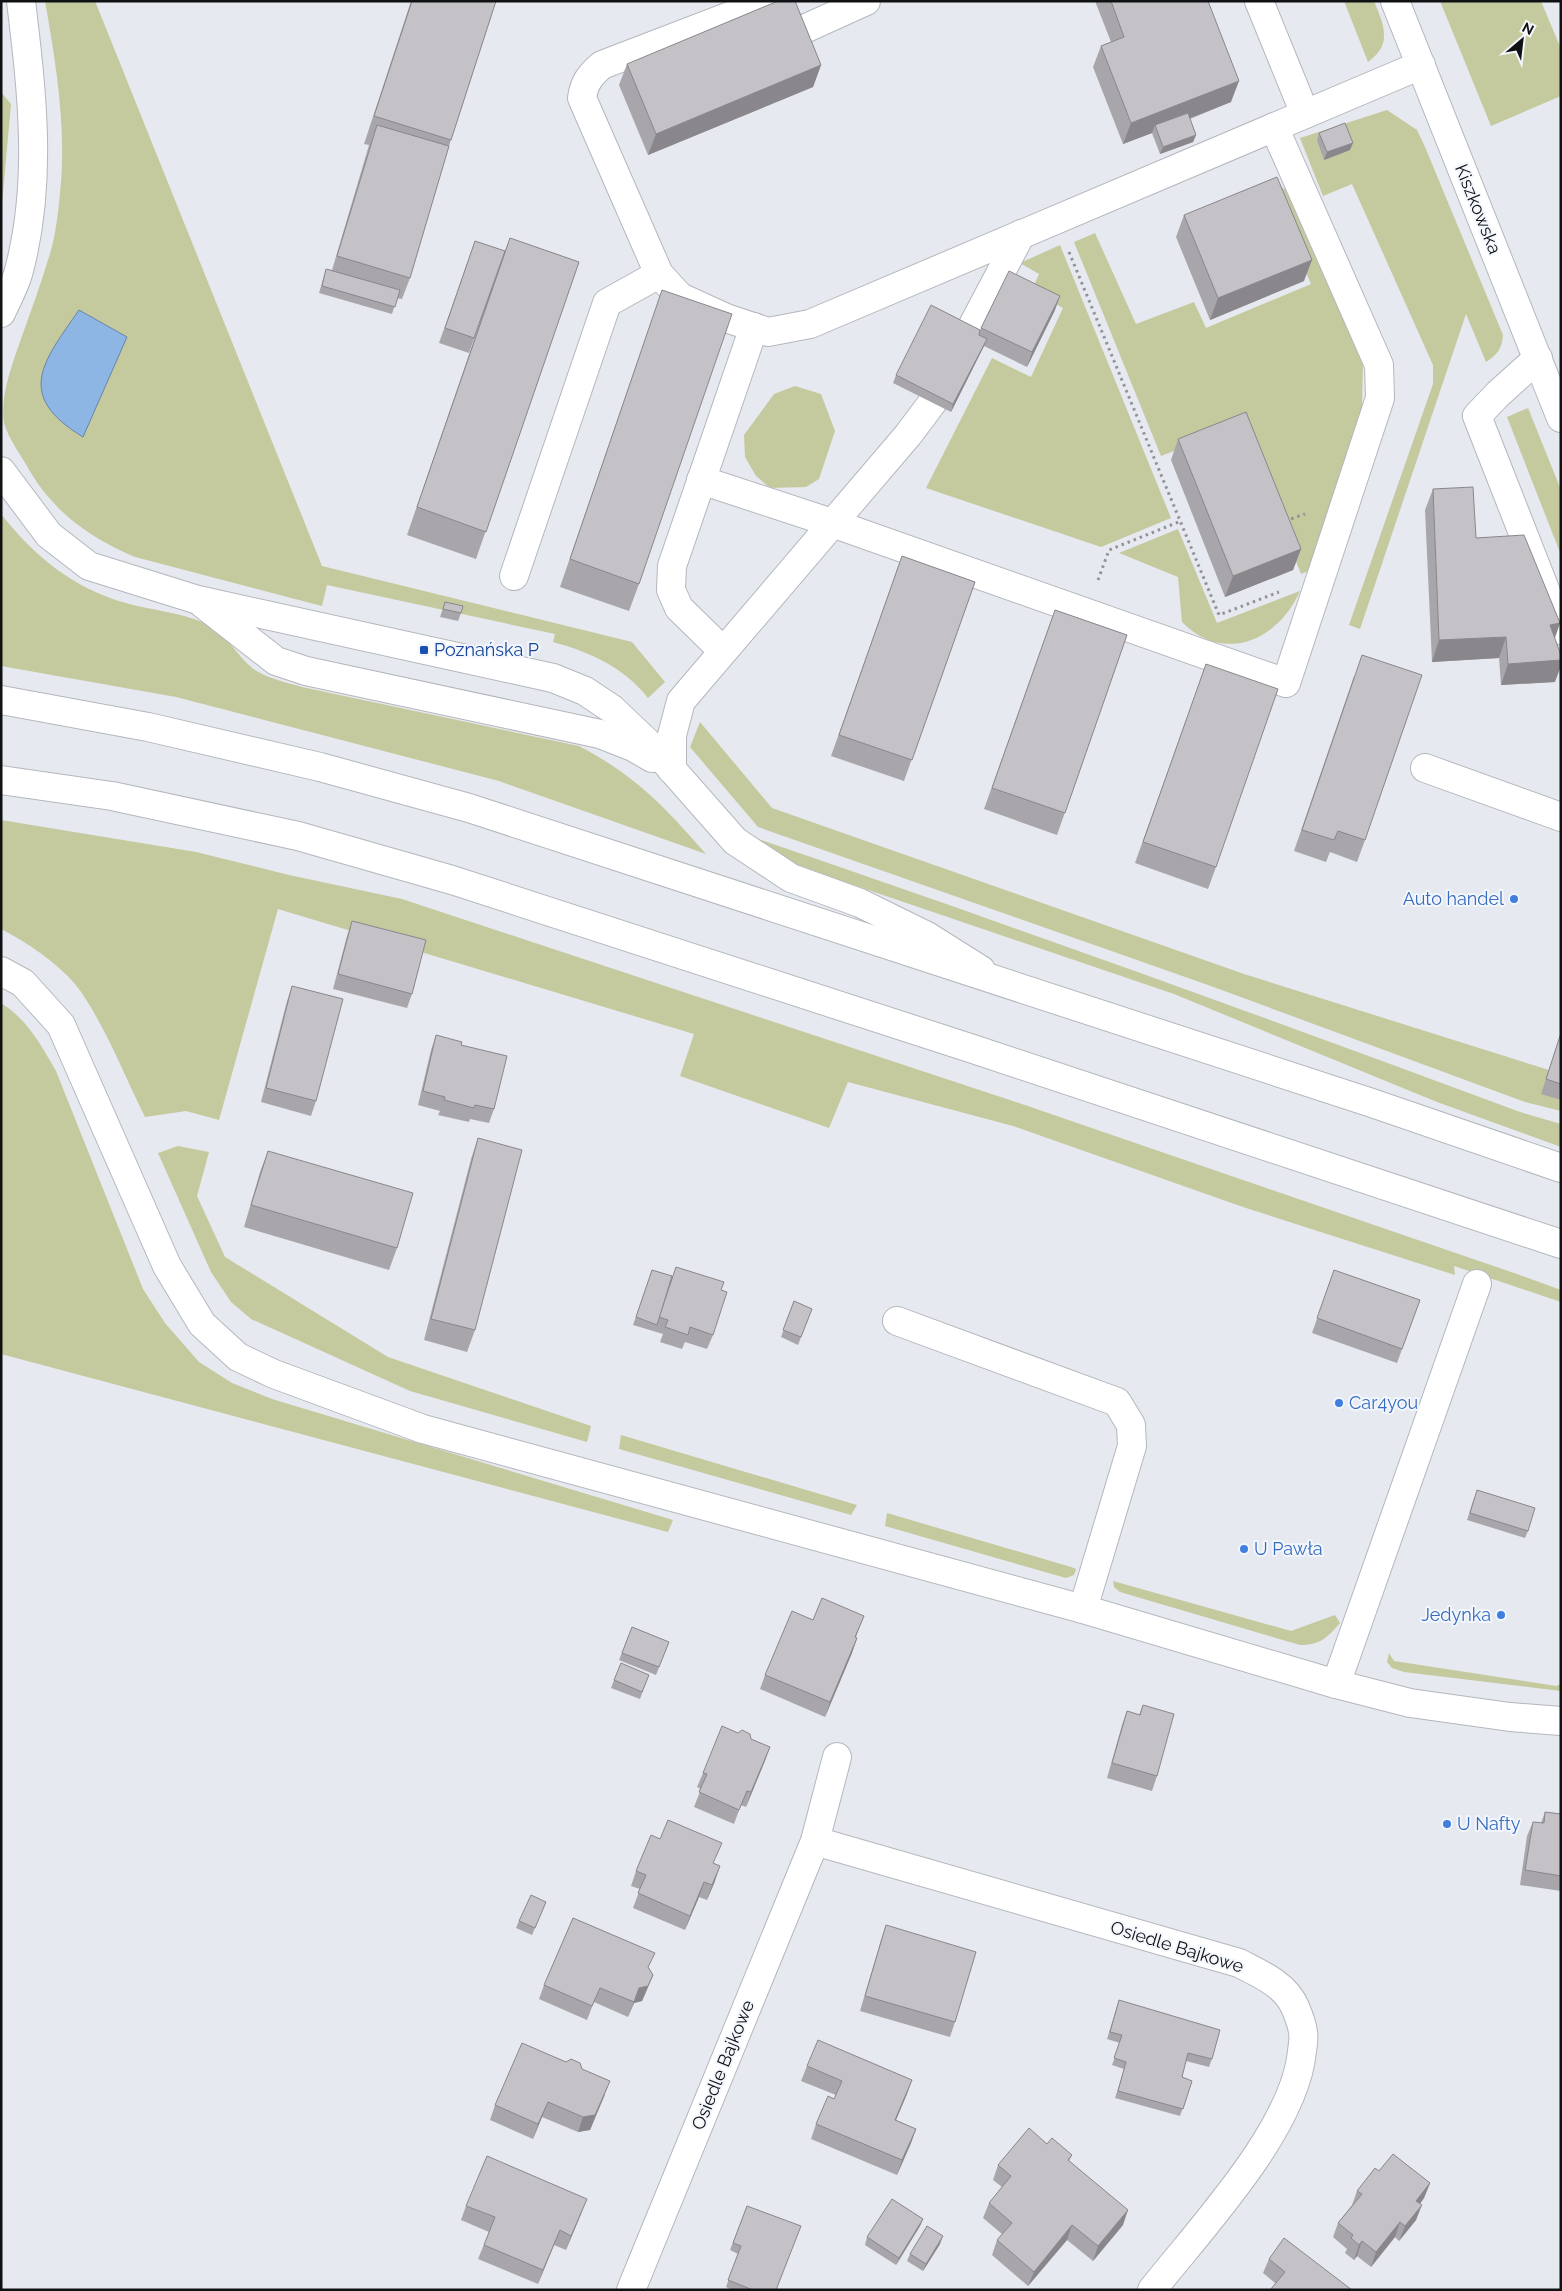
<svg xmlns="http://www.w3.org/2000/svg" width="1562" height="2291" font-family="Raleway,sans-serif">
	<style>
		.green { fill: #c5c99e }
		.water { fill: #8db6e5; stroke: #6884a6 }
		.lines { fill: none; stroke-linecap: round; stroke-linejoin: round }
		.minor-casing { stroke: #b4b7bd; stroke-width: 30 }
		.major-casing { stroke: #b4b7bd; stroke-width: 30 }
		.path { stroke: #919397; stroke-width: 3; stroke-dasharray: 2.5 4; stroke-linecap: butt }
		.minor { stroke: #fff; stroke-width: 28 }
		.major { stroke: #fff; stroke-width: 28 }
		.wall { fill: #a9a6ab }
		.shaded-wall { fill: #89878b }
		.building { fill: #c4c1c7; stroke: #89878b }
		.transit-dot { fill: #1a4fb4; stroke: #f3f7fd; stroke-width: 2 }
		.shop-dot { fill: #3f7fe0; stroke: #f3f7fd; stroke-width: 2 }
		.labels { text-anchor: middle; stroke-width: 4; stroke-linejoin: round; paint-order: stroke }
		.street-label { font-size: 18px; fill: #101113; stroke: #f3f7fd }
		.transit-label { font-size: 18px; fill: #164399; stroke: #f3f7fd; text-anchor: start }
		.shop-label { font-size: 18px; fill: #366cbe; stroke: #f3f7fd; text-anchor: start }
	</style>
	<rect width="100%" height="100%" fill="#e6e9ef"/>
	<!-- green -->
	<g class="green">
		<path d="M45,1H95L322,566L632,642L665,682L648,698C625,668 590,652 553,642L555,634L327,585L322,606L135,557C92,539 55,513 31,473C23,458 9,440 4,423C0,395 12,365 21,339C30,313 40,287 48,260C55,240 58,215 60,193C67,129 56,64 45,1Z"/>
		<path d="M1344,1H1374C1384,26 1393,44 1368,62Z"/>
		<path d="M1440,1H1541L1561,49V96L1491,126Z"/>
		<path d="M1,92L11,104L1,215Z"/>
		<path d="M1387,110L1417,130L1425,147L1503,335C1502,349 1497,355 1486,362L1466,314L1360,629L1349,625L1433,384V365L1352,184L1323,196L1300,138Z"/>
		<path d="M1270,185H1278L1286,190L1363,361L1362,407L1309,571L1301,574L1242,425L1161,456L1074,242L1095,233L1136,324L1194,302L1206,328L1311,284Z"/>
		<path d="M1060,245L1171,518L1101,547L926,488L992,358L1031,377L1063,308L1032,290L1039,274L1020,263Z"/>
		<path d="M795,386L821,394L835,431L819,479L806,487L770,488L756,476L745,457L744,435L774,394Z"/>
		<path d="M1528,408L1561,490V555L1507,417Z"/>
		<path d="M1,514C33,555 74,589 126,603C153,611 184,612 210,626C227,635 236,654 250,666C263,678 286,682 302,687L579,746C636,776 664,806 706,854L499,781L176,697L1,666Z"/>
		<path d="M1178,529L1217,623L1300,591C1278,641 1223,664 1182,622L1178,577L1119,553Z"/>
		<path d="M700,722L772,808L1244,974L1549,1070L1561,1100V1111L1525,1102L1208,985L758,827L690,747Z"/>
		<path d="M1,820L196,852L289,875L402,899L1019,1103L1514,1273L1561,1290V1302L1454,1266L1455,1275L1243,1207L1013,1126L848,1082L829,1128L680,1076L694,1034L278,909L219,1120L186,1111L145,1117C125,1077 102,1018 75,984C55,961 28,943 1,929Z"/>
		<path d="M758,839C1013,926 1267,1018 1520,1112L1561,1124V1147L1437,1102L1174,994L795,865L776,855Z"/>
		<path d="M1,1003C27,1019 41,1045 56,1071L143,1289L165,1323L199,1362L232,1383L272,1399L673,1520L668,1532L1,1354Z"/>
		<path d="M178,1146L209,1152L197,1196L225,1257L388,1357L591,1426L587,1442L410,1391L251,1319L231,1302L211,1272L158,1153Z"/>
		<path d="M621,1435L857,1505L851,1515L619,1449Z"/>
		<path d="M887,1513L1071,1567L1076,1569L1074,1575L1066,1578L885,1526Z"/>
		<path d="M1113,1581L1291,1631L1335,1615L1340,1623C1327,1638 1320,1645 1300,1645L1120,1592L1114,1587Z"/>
		<path d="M1389,1653L1394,1661L1556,1686L1561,1684V1691L1404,1672L1392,1668L1387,1662Z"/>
	</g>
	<!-- water -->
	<path class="water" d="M79,310L127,337L83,437C14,395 43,362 79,310Z"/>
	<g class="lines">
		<!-- minor casing -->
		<g class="minor-casing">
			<g id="minor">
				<path d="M769,1L602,65C590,75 584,83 582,98L659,274L680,297L726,318L768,332L810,324L1421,65"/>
				<path d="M1259,1L1305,114"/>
				<path d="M802,30L866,1"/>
				<path d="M1,313C7,300 14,287 18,274C43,184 32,92 21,1"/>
				<path d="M1538,358L1498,394L1477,416L1561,630"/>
				<path d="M1,471L49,535L89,566L198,600L553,678L585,691L612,709L654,749L735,841L791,878L860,903L927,936L981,970"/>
				<path d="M701,480L832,523L1286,683L1380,398L1379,365L1274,127"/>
				<path d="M514,576L607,303L659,274"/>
				<path d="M203,604L276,661L306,671L600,734L633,747L652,758"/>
				<path d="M723,651L679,608L671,590L672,566L754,327"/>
				<path d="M1425,768L1561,817"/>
				<path d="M672,770V735L681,701L908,435L932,403L1021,234"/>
				<path d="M1,971L23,983L61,1025L167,1266L202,1324L238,1357L274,1374L423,1429L1083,1609L1336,1684L1410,1703L1510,1717L1561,1721"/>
				<path d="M897,1321L1117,1402L1131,1425L1132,1446L1083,1609"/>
				<path d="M1336,1684L1477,1284"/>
				<path d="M815,1841L837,1757"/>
				<path d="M631,2290L815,1841L1239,1963C1260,1974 1285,1984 1295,2007C1298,2014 1302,2024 1303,2032C1304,2038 1303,2045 1302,2051C1295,2129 1200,2229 1152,2290"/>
			</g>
		</g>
		<!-- major casing -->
		<g class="major-casing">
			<g id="major">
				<path d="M1395,1L1561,418"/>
				<path d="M1,700L148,727L320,767L469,808L1372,1103L1561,1168"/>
				<path d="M1,780L112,796L298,836L452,880L976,1050L1561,1244"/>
			</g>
		</g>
		<!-- path -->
		<g class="path">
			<path d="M1069,252L1219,615L1279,592"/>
			<path d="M1285,521L1305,514"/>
			<path d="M1098,580L1109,550L1181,521"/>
		</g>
		<!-- minor -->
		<use href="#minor" class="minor"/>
		<!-- major -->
		<use href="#major" class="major"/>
	</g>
	<!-- wall -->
	<g class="wall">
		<path d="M411,1H496L449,146L410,278L402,299L397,298L392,314L319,293L326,269L332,270L369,145L364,144Z"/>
		<path d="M1095,1H1208L1231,102L1190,119L1196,135L1193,142L1160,154L1152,133L1123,144L1093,67L1101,46L1111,42Z"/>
		<path d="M627,64L821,65L813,87L648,155L619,85Z"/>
		<path d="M1319,133L1350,150L1324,160L1317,140Z"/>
		<path d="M1184,215L1304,281L1210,320L1176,237Z"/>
		<path d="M510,238L579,262L476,559L407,535L485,308L469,353L439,343L475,241L505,251Z"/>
		<path d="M662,290L639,584L629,611L560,587Z"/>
		<path d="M1055,310L1027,367L984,346L951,412L893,383L896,375L980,330L981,328Z"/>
		<path d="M1178,439L1301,549L1293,570L1225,597L1171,460Z"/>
		<path d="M1433,489L1476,538L1560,623L1555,638V682L1501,685L1499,658L1432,662L1425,510Z"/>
		<path d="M902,556L975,582L904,781L831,756Z"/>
		<path d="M445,602L461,613L458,621L440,617Z"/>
		<path d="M1055,610L1127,635L1057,835L984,809Z"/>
		<path d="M1206,664L1216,867L1208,889L1135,863Z"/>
		<path d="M1354,676L1365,840L1357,862L1330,852L1326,862L1294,851Z"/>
		<path d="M352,921L412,994L407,1008L333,989L347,936Z"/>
		<path d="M292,986L316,1101L311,1116L261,1102L287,1001Z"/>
		<path d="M1561,1033V1100L1541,1094Z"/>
		<path d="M436,1035L461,1045L494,1109L489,1123L470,1119L469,1122L438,1115L440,1111L418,1105L431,1050Z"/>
		<path d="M478,1138L475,1330L467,1352L424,1340L471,1159Z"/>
		<path d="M268,1151L397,1248L389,1270L244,1227L260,1172Z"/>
		<path d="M652,1270L721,1290L713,1335L707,1349L685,1342L682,1349L660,1342L663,1334L633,1325Z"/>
		<path d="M1334,1270L1420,1300L1397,1363L1312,1333Z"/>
		<path d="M794,1301L812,1309L798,1345L781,1337Z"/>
		<path d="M1474,1498L1528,1531L1525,1538L1467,1520Z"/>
		<path d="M864,1616L856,1637L857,1638L852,1653L825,1717L760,1689L765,1675L813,1620Z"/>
		<path d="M632,1627L669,1642L656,1675L619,1660Z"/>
		<path d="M649,1675L640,1699L611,1688L614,1680Z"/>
		<path d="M1143,1705L1157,1776L1152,1791L1107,1778L1122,1725L1127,1711L1139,1715Z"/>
		<path d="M751,1739L770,1747L746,1807L741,1805L734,1824L694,1807L701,1789L697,1787L703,1773Z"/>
		<path d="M1545,1812L1561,1814V1891L1520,1885L1527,1836L1533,1822L1541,1823Z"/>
		<path d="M714,1863L715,1881L707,1900L699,1897L685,1930L633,1908L640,1889L631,1886L636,1871Z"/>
		<path d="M546,1902L532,1935L516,1928L519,1921Z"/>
		<path d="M886,1925L955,2022L950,2037L860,2011L881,1940Z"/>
		<path d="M649,1968L653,1975L647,1990L642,2001L634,2003L628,2017L594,2002L587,2020L539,1999L544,1985Z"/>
		<path d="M1119,2000L1212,2059L1209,2067L1186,2061L1182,2077L1192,2081L1180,2116L1115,2098L1124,2069L1112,2065L1120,2043L1107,2039Z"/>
		<path d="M807,2066L907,2094L896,2120L916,2129L911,2143L897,2175L811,2139L816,2124L834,2099L836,2095L801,2081Z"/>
		<path d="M582,2069L605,2095L590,2130L578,2132L542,2117L533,2139L490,2120L495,2105Z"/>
		<path d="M1047,2144L1072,2155L1069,2161L1123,2225L1093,2261L1067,2240L1028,2286L992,2255L997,2240L1002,2234L983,2218L989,2203L1002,2187L993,2180L998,2165Z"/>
		<path d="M1379,2171L1430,2183L1424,2198L1420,2204L1416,2220L1399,2241L1395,2237L1371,2267L1357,2256L1354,2260L1345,2253L1347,2249L1333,2237L1338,2223L1352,2205L1357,2191Z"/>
		<path d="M466,2206L581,2214L566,2250L554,2245L538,2284L478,2259L489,2232L461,2220Z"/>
		<path d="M747,2206L776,2290H732L726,2287L738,2254L730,2250Z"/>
		<path d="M923,2219L920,2226L896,2265L865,2245L867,2237Z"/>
		<path d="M940,2244L923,2271L907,2261L910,2254Z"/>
		<path d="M1269,2259L1352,2290L1275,2283L1263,2273Z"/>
	</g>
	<!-- shaded-wall -->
	<g class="shaded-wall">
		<path d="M821,65L813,87L648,155L656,134Z"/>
		<path d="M1239,81L1231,102L1157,131L1155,125L1152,133L1123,144L1131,123Z"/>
		<path d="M1196,135L1193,142L1160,154L1163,147Z"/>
		<path d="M1353,143L1350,150L1324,160L1327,152Z"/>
		<path d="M1312,260L1304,281L1210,320L1218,298Z"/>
		<path d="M1060,296L1055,310L1027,367L1032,352Z"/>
		<path d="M987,339L984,346L951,412L953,404Z"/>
		<path d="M1301,549L1293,570L1225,597L1233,576Z"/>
		<path d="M1560,623L1552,645L1550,625Z"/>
		<path d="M1506,637L1499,658L1432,662L1439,640Z"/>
		<path d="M1561,660V666L1555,682L1501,685L1508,664Z"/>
		<path d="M857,1638L852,1653L825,1717L830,1702Z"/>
		<path d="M770,1747L765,1761L746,1807L751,1792Z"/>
		<path d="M720,1866L715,1881L707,1900L712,1885Z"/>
		<path d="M704,1882L699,1897L685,1930L690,1916Z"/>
		<path d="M653,1975L642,2001L634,2003L628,2017L639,1988Z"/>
		<path d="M912,2080L907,2094L890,2134L895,2120Z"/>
		<path d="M610,2081L590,2130L578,2132L583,2117Z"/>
		<path d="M548,2102L542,2117L533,2139L538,2124Z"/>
		<path d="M916,2129L911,2143L897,2175L902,2160Z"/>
		<path d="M1430,2183L1424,2198L1411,2215L1416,2201Z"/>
		<path d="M587,2199L581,2214L566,2250L571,2236Z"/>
		<path d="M1422,2205L1416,2220L1399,2241L1405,2226Z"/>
		<path d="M1128,2210L1123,2225L1093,2261L1098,2246Z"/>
		<path d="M923,2219L920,2226L896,2265L899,2258Z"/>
		<path d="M1400,2222L1395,2237L1371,2267L1376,2252Z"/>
		<path d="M1072,2225L1067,2240L1028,2286L1034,2272Z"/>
		<path d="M560,2230L554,2245L538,2284L543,2270Z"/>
		<path d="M943,2236L940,2244L923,2271L926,2264Z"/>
		<path d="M1362,2241L1357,2256L1354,2260L1359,2245Z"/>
	</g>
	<!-- building -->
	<g class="building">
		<path d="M412,1H496L451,140L374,116Z"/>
		<path d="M778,1H795L821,65L656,134L627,64Z"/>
		<path d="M1111,1H1208L1239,81L1131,123L1101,46L1124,37Z"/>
		<path d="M1188,113L1196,135L1163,147L1155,125Z"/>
		<path d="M1345,123L1353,143L1327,152L1319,133Z"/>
		<path d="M377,125L449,146L410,278L337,256Z"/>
		<path d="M1277,177L1312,260L1218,298L1184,215Z"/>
		<path d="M510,238L579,262L486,532L417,507Z"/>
		<path d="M475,241L505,251L474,338L445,328Z"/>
		<path d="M326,269L400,290L395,307L322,286Z"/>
		<path d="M1009,271L1060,296L1032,352L981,328Z"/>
		<path d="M662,290L732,314L639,584L570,559Z"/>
		<path d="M931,305L980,330L979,335L987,339L953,404L896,375Z"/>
		<path d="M1246,412L1301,549L1233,576L1178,439Z"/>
		<path d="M1473,487L1476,538L1524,535L1560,623L1550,625L1561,655V660L1508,664L1506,637L1439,640L1433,489Z"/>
		<path d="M902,556L975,582L912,760L839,735Z"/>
		<path d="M445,602L463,606L461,613L443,609Z"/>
		<path d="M1055,610L1127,635L1065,813L992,788Z"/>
		<path d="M1362,655L1422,675L1365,840L1338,831L1334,840L1302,830Z"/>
		<path d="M1206,664L1278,689L1216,867L1143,842Z"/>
		<path d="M352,921L426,940L412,994L338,974Z"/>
		<path d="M292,986L343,999L316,1101L266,1088Z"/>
		<path d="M1561,1033V1084L1546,1079Z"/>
		<path d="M436,1035L462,1042L461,1045L507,1056L494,1109L475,1105L474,1108L444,1100L445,1097L423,1091Z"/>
		<path d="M478,1138L522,1150L475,1330L431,1319Z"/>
		<path d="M268,1151L413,1193L397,1248L251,1205Z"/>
		<path d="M676,1267L724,1282L721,1290L727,1292L713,1335L690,1327L688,1335L665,1327L668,1320L659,1317Z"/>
		<path d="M652,1270L672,1276L657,1325L636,1317Z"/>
		<path d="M1334,1270L1420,1300L1402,1349L1317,1318Z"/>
		<path d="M794,1301L812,1309L801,1337L783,1330Z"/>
		<path d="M1477,1490L1535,1508L1528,1531L1470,1513Z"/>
		<path d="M822,1598L864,1616L855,1637L857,1638L830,1702L765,1675L792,1611L813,1620Z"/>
		<path d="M632,1627L669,1642L659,1667L622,1653Z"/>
		<path d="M621,1663L649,1675L642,1692L614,1680Z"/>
		<path d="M1143,1705L1174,1714L1157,1776L1112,1763L1127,1711L1140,1715Z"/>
		<path d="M722,1726L738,1733L742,1730L750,1734L751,1739L770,1747L751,1792L747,1791L739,1810L699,1792L707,1774L703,1773Z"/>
		<path d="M1545,1812L1561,1814V1876L1525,1870L1533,1822L1544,1823Z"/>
		<path d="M668,1820L722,1843L713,1863L720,1866L712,1885L704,1882L690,1916L638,1893L646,1875L636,1871L651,1835L660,1839Z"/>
		<path d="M531,1895L546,1902L535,1928L519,1921Z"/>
		<path d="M573,1918L655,1953L648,1967L653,1975L648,1986L639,1988L634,2002L600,1988L592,2006L544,1985Z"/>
		<path d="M886,1925L976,1952L955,2022L865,1996Z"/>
		<path d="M1119,2000L1220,2030L1212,2059L1188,2053L1182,2077L1192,2081L1183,2109L1118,2091L1126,2062L1114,2058L1122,2035L1110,2032Z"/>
		<path d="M818,2040L912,2080L895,2120L916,2129L902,2160L816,2124L828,2096L834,2099L842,2081L807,2066Z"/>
		<path d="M522,2043L566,2062L571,2059L580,2063L582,2069L610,2081L595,2115L583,2117L548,2102L538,2124L495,2105Z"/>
		<path d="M1029,2128L1047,2144L1052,2138L1072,2155L1068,2160L1128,2210L1098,2246L1072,2225L1034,2272L997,2240L1012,2223L989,2203L1011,2176L998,2165Z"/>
		<path d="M1393,2154L1430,2183L1416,2201L1422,2205L1405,2226L1400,2222L1376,2252L1362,2241L1359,2245L1351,2238L1353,2235L1338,2223L1362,2194L1357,2191L1375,2168L1379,2171Z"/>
		<path d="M487,2156L587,2199L571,2236L560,2230L543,2270L484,2245L495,2217L466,2206Z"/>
		<path d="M892,2199L923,2219L899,2258L867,2237Z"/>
		<path d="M747,2206L801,2226L776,2290H753L728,2280L741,2246L733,2243Z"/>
		<path d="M927,2226L943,2236L926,2264L910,2254Z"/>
		<path d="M1284,2238L1352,2290H1270L1285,2272L1269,2259Z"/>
	</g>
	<!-- markers -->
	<rect class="transit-dot" x="419" y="645" width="10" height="10" rx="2.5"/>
	<g class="shop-dot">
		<circle cx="1514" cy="899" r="5"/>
		<circle cx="1339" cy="1403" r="5"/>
		<circle cx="1244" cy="1549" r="5"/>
		<circle cx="1501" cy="1615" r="5"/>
		<circle cx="1447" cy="1824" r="5"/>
	</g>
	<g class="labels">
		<!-- street labels -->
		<g class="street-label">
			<text transform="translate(1478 209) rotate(68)" y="6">Kiszkowska</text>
			<text transform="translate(1177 1947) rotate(17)" y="6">Osiedle Bajkowe</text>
			<text transform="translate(723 2065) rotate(-68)" y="6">Osiedle Bajkowe</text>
		</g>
		<!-- transit labels -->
		<g class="transit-label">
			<text x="434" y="656">Poznańska P</text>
		</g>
		<!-- shop labels -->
		<g class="shop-label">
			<text x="1504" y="905" text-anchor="end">Auto handel</text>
			<text x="1349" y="1409">Car4you</text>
			<text x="1254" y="1555">U Pawła</text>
			<text x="1491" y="1621" text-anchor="end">Jedynka</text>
			<text x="1457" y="1830">U Nafty</text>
		</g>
	</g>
	<!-- border -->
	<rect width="1562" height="2291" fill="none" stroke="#101113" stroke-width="5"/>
	<!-- north arrow -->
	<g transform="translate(1522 40) rotate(28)" stroke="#f3f7fd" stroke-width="4" paint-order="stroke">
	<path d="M0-4L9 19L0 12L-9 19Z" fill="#101113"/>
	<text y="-8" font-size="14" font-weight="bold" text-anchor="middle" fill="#101113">N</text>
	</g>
</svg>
